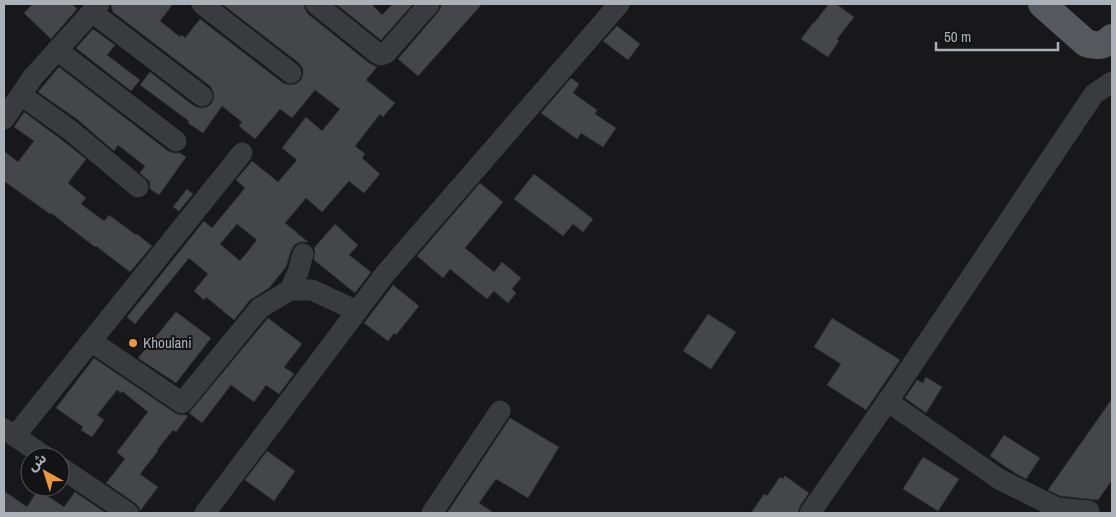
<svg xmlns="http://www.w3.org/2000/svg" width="1116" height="517" font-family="'Archivo Narrow','Noto Sans Arabic',sans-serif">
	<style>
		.building { fill: #45464a; stroke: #323235; fill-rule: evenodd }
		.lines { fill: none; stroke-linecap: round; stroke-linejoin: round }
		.minor { stroke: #393b3e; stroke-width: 21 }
		.major { stroke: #55585d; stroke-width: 28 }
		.poi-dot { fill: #e89841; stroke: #131315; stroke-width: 2 }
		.labels { text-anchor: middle; stroke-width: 4; stroke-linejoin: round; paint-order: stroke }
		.poi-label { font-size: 15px; fill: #abb1b9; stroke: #131315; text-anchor: start }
	</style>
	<rect width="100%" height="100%" fill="#18181a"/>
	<!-- building -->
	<g class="building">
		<path d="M33,4H72L77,9L51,39L24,13Z"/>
		<path d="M111,4H173L160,21L180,37L182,35L185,38L200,19L283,83L290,85L296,84L301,80L303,74V69L299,63L222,4H304L305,9L308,14L369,63L377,67L366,80L395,103L383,117L380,114L355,146L365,154L362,158L380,174L364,193L349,181L322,212L306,198L285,223L308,242H300L294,245L291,251L286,267L269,288L250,300L234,320L206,297L204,300L194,291L208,274L189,258L135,324L127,317L204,221L212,228L245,188L236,180L252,161L278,182L297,160L282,148L306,117L322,131L340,109L315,90L292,118L280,109L255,139L239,126L242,122L222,106L203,133L188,123L189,121L140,85L150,72L194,106L201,108L207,107L212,103L214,97L213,91L210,86L113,12ZM237,224L257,240L240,261L220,244Z"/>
		<path d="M336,4H371L382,15L393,4H413L381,40Z"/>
		<path d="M441,4H482L418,76L398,59L438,12L441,7Z"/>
		<path d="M829,4H836L854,17L837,39L839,41L828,57L801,39L813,23H814Z"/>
		<path d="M617,26L640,44L628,60L603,41Z"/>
		<path d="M93,29L115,45L107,55L140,80L131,91L76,48Z"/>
		<path d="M59,67L168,151L174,153H180L186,157L159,195L150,189V182L140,173L145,166L118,145L114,151L78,120L38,92Z"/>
		<path d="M571,78L579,84L573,93L597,110L595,114L616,128L603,147L581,133L577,139L541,113Z"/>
		<path d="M24,112L62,140L86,159L68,183L86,198L81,204L104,221L109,215L136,235L137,234L152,246L130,272L96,246L95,247L51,213L50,214L4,181V151L18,162L34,141L14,127Z"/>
		<path d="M534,174L593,219L583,232L573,224L563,236L514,199Z"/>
		<path d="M480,183L503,202L465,248L494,272L502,262L521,278L512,289L516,293L508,303L494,291L487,299L450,269L443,278L417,256Z"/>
		<path d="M187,189L193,194L179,211L173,207Z"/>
		<path d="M335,224L358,245L349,255L371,272L355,293L314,260L315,251L314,248Z"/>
		<path d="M393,285L419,306L396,335L394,333L388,341L364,323Z"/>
		<path d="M176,312L211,338L176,383L138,358Z"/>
		<path d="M708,314L736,332L711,369L683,351Z"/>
		<path d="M268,318L302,344L284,367L294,374L279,394L266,385L254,402L231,385L202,423L189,413Z"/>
		<path d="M832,318L900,360L866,410L827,385L841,364L814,347Z"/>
		<path d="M94,358L175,413L180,415H186L188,416L176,432L173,430L157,450L158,451L140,474L158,487L140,511L139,507L135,503L106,483L125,459L117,452L148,412L122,391L121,393L117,390L97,415L104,420L92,437L81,430L83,427L56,408Z"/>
		<path d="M926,377L942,387L926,413L905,398L917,380L923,383Z"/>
		<path d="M1112,399V480L1098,500L1060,496L1048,490Z"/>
		<path d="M510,418L559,447L528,498L496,479L479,503L494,513H447Z"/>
		<path d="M1004,435L1040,458L1026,479L1015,473L990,456Z"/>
		<path d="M267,451L295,471L274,501L245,480Z"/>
		<path d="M923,457L959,479L938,511L903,489Z"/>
		<path d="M785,476L809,493L800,506L798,513H751L764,494L767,496L780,477L783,479Z"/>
		<path d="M38,490L64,507L75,492L106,513H4V491L27,507Z"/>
	</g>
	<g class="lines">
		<!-- minor -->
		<g class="minor">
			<path d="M202,4L291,73"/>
			<path d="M316,4L377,53L381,55L386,53L429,4"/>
			<path d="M92,12L202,96"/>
			<path d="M57,50L176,141"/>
			<path d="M21,95L70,130L138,187"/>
			<path d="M4,119L33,77L99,4"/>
			<path d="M290,290L298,272L303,254"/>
			<path d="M91,341L182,403L260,308L290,290H312L357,311"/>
			<path d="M887,401L999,479L1057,508L1089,511"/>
			<path d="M4,429L46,457"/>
			<path d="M15,436L242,153"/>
			<path d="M60,467L128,513"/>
			<path d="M205,513L385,274L619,4"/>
			<path d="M432,513L500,411"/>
			<path d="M810,513L898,386L1094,94L1112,82"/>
		</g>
		<!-- major -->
		<path class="major" d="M1042,4L1086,43C1097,47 1104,46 1112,38"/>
	</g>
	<!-- markers -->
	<circle class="poi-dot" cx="133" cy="343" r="5"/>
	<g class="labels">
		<!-- poi labels -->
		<g class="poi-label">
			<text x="143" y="348">Khoulani</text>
		</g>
	</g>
	<!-- border -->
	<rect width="1116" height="517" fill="none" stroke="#abb1b9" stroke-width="10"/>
	<!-- north arrow -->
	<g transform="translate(45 472) rotate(321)"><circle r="24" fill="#131315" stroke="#505257"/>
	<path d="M0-4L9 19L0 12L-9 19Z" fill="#e89841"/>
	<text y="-8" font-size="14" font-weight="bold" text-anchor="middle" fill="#abb1b9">ش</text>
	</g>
	<!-- scale -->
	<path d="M936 42v8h122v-8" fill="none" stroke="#abb1b9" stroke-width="2.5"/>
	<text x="944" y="42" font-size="15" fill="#abb1b9" stroke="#131315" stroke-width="4" paint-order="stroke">50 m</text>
</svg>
